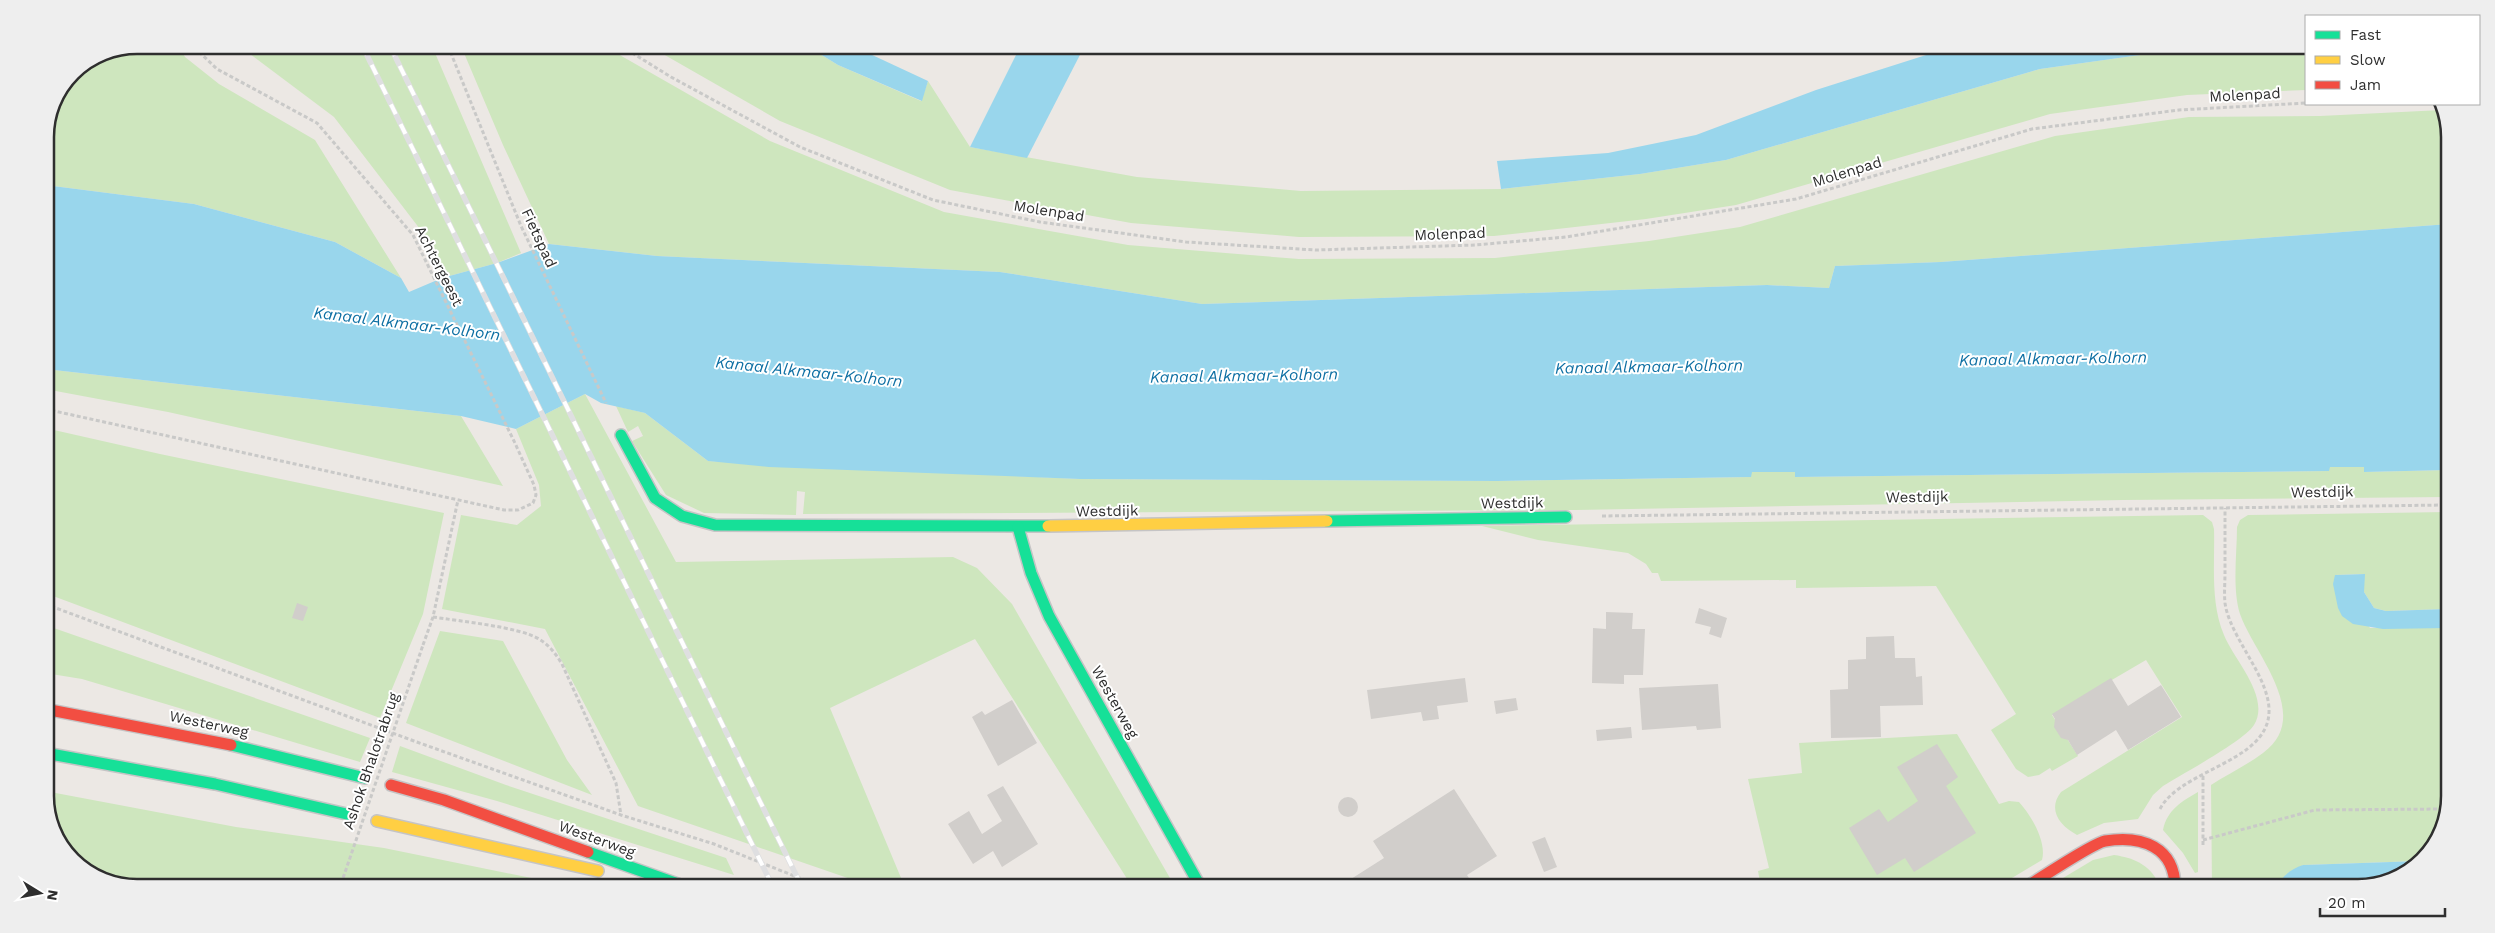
<svg xmlns="http://www.w3.org/2000/svg" width="2495" height="933" font-family="'Work Sans',sans-serif">
	<style>
		.green { fill: #cee6be }
		.water { fill: #99d6ec }
		.building { fill: #d1cecb }
		.lines { fill: none; stroke-linecap: round; stroke-linejoin: round }
		.fast-casing { stroke: #c5c4c5; stroke-width: 14 }
		.slow-casing { stroke: #c5c4c5; stroke-width: 14 }
		.jam-casing { stroke: #c5c4c5; stroke-width: 14 }
		.path { stroke: #c9c9c8; stroke-width: 3; stroke-dasharray: 4 2.5; stroke-linecap: butt }
		.fast { stroke: #16e098; stroke-width: 11 }
		.slow { stroke: #ffcf43; stroke-width: 11 }
		.jam { stroke: #f24e42; stroke-width: 11 }
		.rail-casing { stroke: #dfdfe1; stroke-width: 5.5 }
		.rail { stroke: #fff; stroke-width: 4; stroke-dasharray: 11; stroke-linecap: butt }
		.path-bridge { stroke: #c9c9c8; stroke-width: 3; stroke-dasharray: 4 2.5; stroke-linecap: butt }
		.labels { text-anchor: middle; stroke-width: 4; stroke-linejoin: round; paint-order: stroke }
		.street-label { font-size: 15px; fill: #2e2e2e; stroke: #fff }
		.water-label { font-size: 16px; font-style: italic; fill: #0d6fa3; stroke: #fff }
		.rim { fill: none; stroke: #2e2e2e; stroke-width: 2.5 }
	</style>
	<rect width="100%" height="100%" fill="#ece8e4"/>
	<!-- green -->
	<g class="green">
		<path d="M136,45H178L185,57L219,84L315,140L401,278L335,242L194,204L45,185V131L72,72L102,52Z"/>
		<path d="M238,45L432,46L521,253L497,263L442,278L423,233L334,117Z"/>
		<path d="M461,46H604L770,141L944,212L1128,245L1299,259L1495,258L1649,241L1740,227L2055,136L2189,117L2320,116L2442,110L2450,130L2449,224L1941,262L1835,266L1829,288L1767,285L1202,304L1000,272L657,256L549,244L503,145Z"/>
		<path d="M649,46H807L838,65L921,101L928,81L970,147L1137,177L1301,191L1501,189L1640,174L1726,160L2040,69L2183,49L2306,50V90L2187,95L2050,114L1736,205L1646,219L1494,236L1299,237L1131,223L950,190L780,121Z"/>
		<path d="M45,369L461,416L503,486L168,412L45,389Z"/>
		<path d="M585,394L676,562L953,557L977,568L1012,604L1174,885H1131L975,639L830,708L904,885H868L638,806L545,629L442,609L461,515L517,525L541,506L539,485L516,429Z"/>
		<path d="M616,406L645,413L708,461L1080,479L1497,481L1751,477V472H1796V477L2329,471V467H2365V472L2448,470L2447,497L2123,500L1576,510L803,514L805,492L797,491L796,515L704,513L666,495L632,441L643,436L638,426L628,432Z"/>
		<path d="M45,428L160,454L444,513L423,614L380,718L45,593Z"/>
		<path d="M2447,512V609L2386,611L2374,608L2364,592V574L2335,575L2370,628H2447L2445,826L2420,861L2303,865L2278,883L2276,888H2212L2211,785C2228,774 2247,765 2263,753C2314,716 2254,654 2240,614C2232,588 2237,554 2237,527L2240,520L2248,515Z"/>
		<path d="M2203,515L2212,522L2214,529C2215,564 2210,602 2224,635C2234,660 2271,697 2254,725C2244,741 2182,774 2163,786L2153,795L2138,819L2104,823L2077,835C2060,826 2047,810 2061,792L2182,717L2146,660L2052,715L2078,756L2052,771L2050,768L2039,775L2028,777L2016,769L1991,730L2016,714L1936,586L1796,588V580L1661,581L1658,573H1652L1646,564L1628,553L1538,540L1482,526Z"/>
		<path d="M45,625L370,738L360,762L82,679L45,673Z"/>
		<path d="M440,631L503,641L567,760L592,795L406,723Z"/>
		<path d="M1957,734L1999,804L2009,801L2019,802C2031,815 2047,842 2042,860L1997,887H1761L1758,871L1769,868L1748,779L1802,773L1799,743Z"/>
		<path d="M400,746L506,785L726,858L734,875L497,801L392,772Z"/>
		<path d="M45,791L236,827L384,848L561,884L107,883L64,853L45,803Z"/>
		<path d="M2198,792V872L2195,873L2183,853L2163,830C2167,810 2182,801 2198,792Z"/>
		<path d="M2114,855C2135,858 2153,866 2160,888L2048,887L2093,860Z"/>
	</g>
	<!-- water -->
	<g class="water">
		<path d="M807,46L855,47L928,81L922,101L838,65Z"/>
		<path d="M1020,47H1084L1027,158L970,147Z"/>
		<path d="M1945,49H2183L2040,69L1726,160L1640,174L1501,189L1497,161L1608,153L1696,135L1816,90Z"/>
		<path d="M45,185L194,204L335,242L401,278L409,292L442,278L497,263L549,244L657,256L1000,272L1202,304L1767,285L1829,288L1835,266L1941,262L2449,224L2448,470L2364,472V467H2330L2329,471L1795,477V472H1752L1751,477L1497,481L1080,479L769,467L708,461L645,413L601,403L585,394L516,429L461,416L45,369Z"/>
		<path d="M2365,574L2364,592L2374,608L2386,611L2447,609V628L2383,629L2353,624L2342,616L2338,608L2333,584L2335,575Z"/>
		<path d="M2420,861L2414,869L2359,888H2276C2282,876 2291,869 2303,865Z"/>
	</g>
	<!-- building -->
	<g class="building">
		<path d="M297,603L308,607L303,621L292,618Z"/>
		<path d="M1699,608L1727,618L1721,638L1709,634L1711,627L1695,623Z"/>
		<path d="M1606,612L1633,613L1632,629H1645L1643,675H1624V684L1592,683L1593,628L1606,629Z"/>
		<path d="M1894,636L1895,658H1915L1916,677L1922,676L1923,705L1880,706L1881,737L1831,738L1830,690L1848,689V660L1866,659V637Z"/>
		<path d="M1465,678L1468,702L1437,706L1439,719L1423,721L1421,712L1371,719L1367,690Z"/>
		<path d="M2111,678L2128,706L2161,685L2181,717L2128,750L2116,730L2077,755L2068,740L2061,738L2054,727L2055,719L2052,714Z"/>
		<path d="M1718,684L1721,728L1697,730L1696,726L1642,730L1639,688Z"/>
		<path d="M1516,698L1518,710L1496,714L1494,701Z"/>
		<path d="M1012,700L1037,743L998,766L972,717L982,711L985,715Z"/>
		<path d="M1631,727L1632,738L1597,741L1596,730Z"/>
		<path d="M1937,744L1958,777L1946,786L1976,833L1914,872L1905,858L1877,875L1849,828L1879,809L1888,822L1918,801L1897,767Z"/>
		<path d="M1003,786L1038,844L1002,867L993,851L973,864L948,824L969,811L982,834L1002,821L987,795Z"/>
		<path d="M1454,789L1497,856L1467,875L1474,886H1340L1384,858L1373,841Z"/>
		<circle cx="1348" cy="807" r="10"/>
		<path d="M1545,837L1557,867L1544,872L1532,842Z"/>
	</g>
	<g class="lines">
		<!-- fast casing -->
		<g class="fast-casing">
			<g id="fast">
				<path d="M621,435L655,498L682,516L715,525L1048,526"/>
				<path d="M1327,521L1566,517"/>
				<path d="M1018,527L1031,573L1049,616L1200,886"/>
				<path d="M231,745L365,778"/>
				<path d="M45,753L215,784L351,815"/>
				<path d="M588,852L678,884"/>
			</g>
		</g>
		<!-- slow casing -->
		<g class="slow-casing">
			<g id="slow">
				<path d="M1048,526L1327,521"/>
				<path d="M377,821L598,871"/>
			</g>
		</g>
		<!-- jam casing -->
		<g class="jam-casing">
			<g id="jam">
				<path d="M45,709L231,745"/>
				<path d="M391,785L444,800L588,852"/>
				<path d="M2026,887C2041,878 2093,843 2105,841C2142,835 2175,847 2175,888"/>
			</g>
		</g>
		<!-- path -->
		<g class="path">
			<path d="M448,46L521,226L606,403"/>
			<path d="M621,46L671,77L800,147L933,200L1040,222L1186,242L1316,250L1475,245L1566,237L1796,199L2032,129L2179,110L2306,103"/>
			<path d="M45,409L504,510H518L533,503L536,495L534,485L514,441L413,235L317,123L217,69L192,45"/>
			<path d="M1602,516L2447,505"/>
			<path d="M45,604L414,741L621,815L714,844L817,885"/>
			<path d="M433,617C458,621 520,627 539,639C549,645 556,654 562,664L616,783L621,815"/>
			<path d="M423,645L433,617L458,500"/>
			<path d="M2203,776V847"/>
			<path d="M2160,809C2176,778 2235,766 2258,739C2294,698 2231,647 2225,603C2224,593 2225,582 2225,573C2225,551 2225,529 2225,508"/>
			<path d="M2203,840L2315,810L2445,809"/>
		</g>
		<!-- fast -->
		<use href="#fast" class="fast"/>
		<!-- slow -->
		<use href="#slow" class="slow"/>
		<!-- jam -->
		<use href="#jam" class="jam"/>
		<!-- rail casing -->
		<g class="rail-casing">
			<g id="rail">
				<path d="M362,45L772,885"/>
				<path d="M390,46L801,885"/>
			</g>
		</g>
		<!-- rail -->
		<use href="#rail" class="rail"/>
		<!-- path-bridge -->
		<path class="path-bridge" d="M341,884L423,645"/>
	</g>
	<g class="labels">
		<!-- street labels -->
		<g class="street-label">
			<text transform="translate(2245 95) rotate(-3)" y="5">Molenpad</text>
			<text transform="translate(1847 172) rotate(-17)" y="5">Molenpad</text>
			<text transform="translate(1049 211) rotate(9)" y="5">Molenpad</text>
			<text transform="translate(1450 234) rotate(-2)" y="5">Molenpad</text>
			<text transform="translate(539 238) rotate(65)" y="5">Fietspad</text>
			<text transform="translate(439 266) rotate(63)" y="5">Achtergeest</text>
			<text transform="translate(2322 492) rotate(-1)" y="5">Westdijk</text>
			<text transform="translate(1917 497) rotate(-1)" y="5">Westdijk</text>
			<text transform="translate(1512 503) rotate(-1)" y="5">Westdijk</text>
			<text transform="translate(1107 511) rotate(-1)" y="5">Westdijk</text>
			<text transform="translate(1115 702) rotate(61)" y="5">Westerweg</text>
			<text transform="translate(209 724) rotate(12)" y="5">Westerweg</text>
			<text transform="translate(371 761) rotate(-71)" y="5">Ashok Bhalotrabrug</text>
			<text transform="translate(597 839) rotate(20)" y="5">Westerweg</text>
		</g>
		<!-- water labels -->
		<g class="water-label">
			<text transform="translate(407 323) rotate(7)" y="6">Kanaal Alkmaar-Kolhorn</text>
			<text transform="translate(2053 358) rotate(-1)" y="6">Kanaal Alkmaar-Kolhorn</text>
			<text transform="translate(1649 366) rotate(-1)" y="6">Kanaal Alkmaar-Kolhorn</text>
			<text transform="translate(809 371) rotate(6)" y="6">Kanaal Alkmaar-Kolhorn</text>
			<text transform="translate(1244 375) rotate(-1)" y="6">Kanaal Alkmaar-Kolhorn</text>
		</g>
	</g>
	<!-- crop -->
	<path d="M0 0H2495V933H0ZM137 54H2358A83 83 0 0 1 2441 137V796A83 83 0 0 1 2358 879H137A83 83 0 0 1 54 796V137A83 83 0 0 1 137 54Z" fill="#eee" fill-rule="evenodd"/>
	<path class="rim" d="M137 54H2358A83 83 0 0 1 2441 137V796A83 83 0 0 1 2358 879H137A83 83 0 0 1 54 796V137A83 83 0 0 1 137 54Z"/>
	<!-- legend -->
	<rect x="2305" y="15" width="175" height="90" fill="#ffffff" stroke="#ababab"/>
	<rect x="2315" y="31" width="25" height="8" fill="#16e098" stroke="#ababab"/>
	<text x="2350" y="40" font-size="15" fill="#2e2e2e">Fast</text>
	<rect x="2315" y="56" width="25" height="8" fill="#ffcf43" stroke="#ababab"/>
	<text x="2350" y="65" font-size="15" fill="#2e2e2e">Slow</text>
	<rect x="2315" y="81" width="25" height="8" fill="#f24e42" stroke="#ababab"/>
	<text x="2350" y="90" font-size="15" fill="#2e2e2e">Jam</text>
	<!-- north arrow -->
	<g transform="translate(40 893) rotate(100)" stroke="#ffffff" stroke-width="4" paint-order="stroke">
	<path d="M0-4L9 19L0 12L-9 19Z" fill="#2e2e2e"/>
	<text y="-8" font-size="14" font-weight="bold" text-anchor="middle" fill="#2e2e2e">N</text>
	</g>
	<!-- scale -->
	<path d="M2320 908v8h125v-8" fill="none" stroke="#2e2e2e" stroke-width="2.5"/>
	<text x="2328" y="908" font-size="15" fill="#2e2e2e" stroke="#ffffff" stroke-width="4" paint-order="stroke">20 m</text>
</svg>
